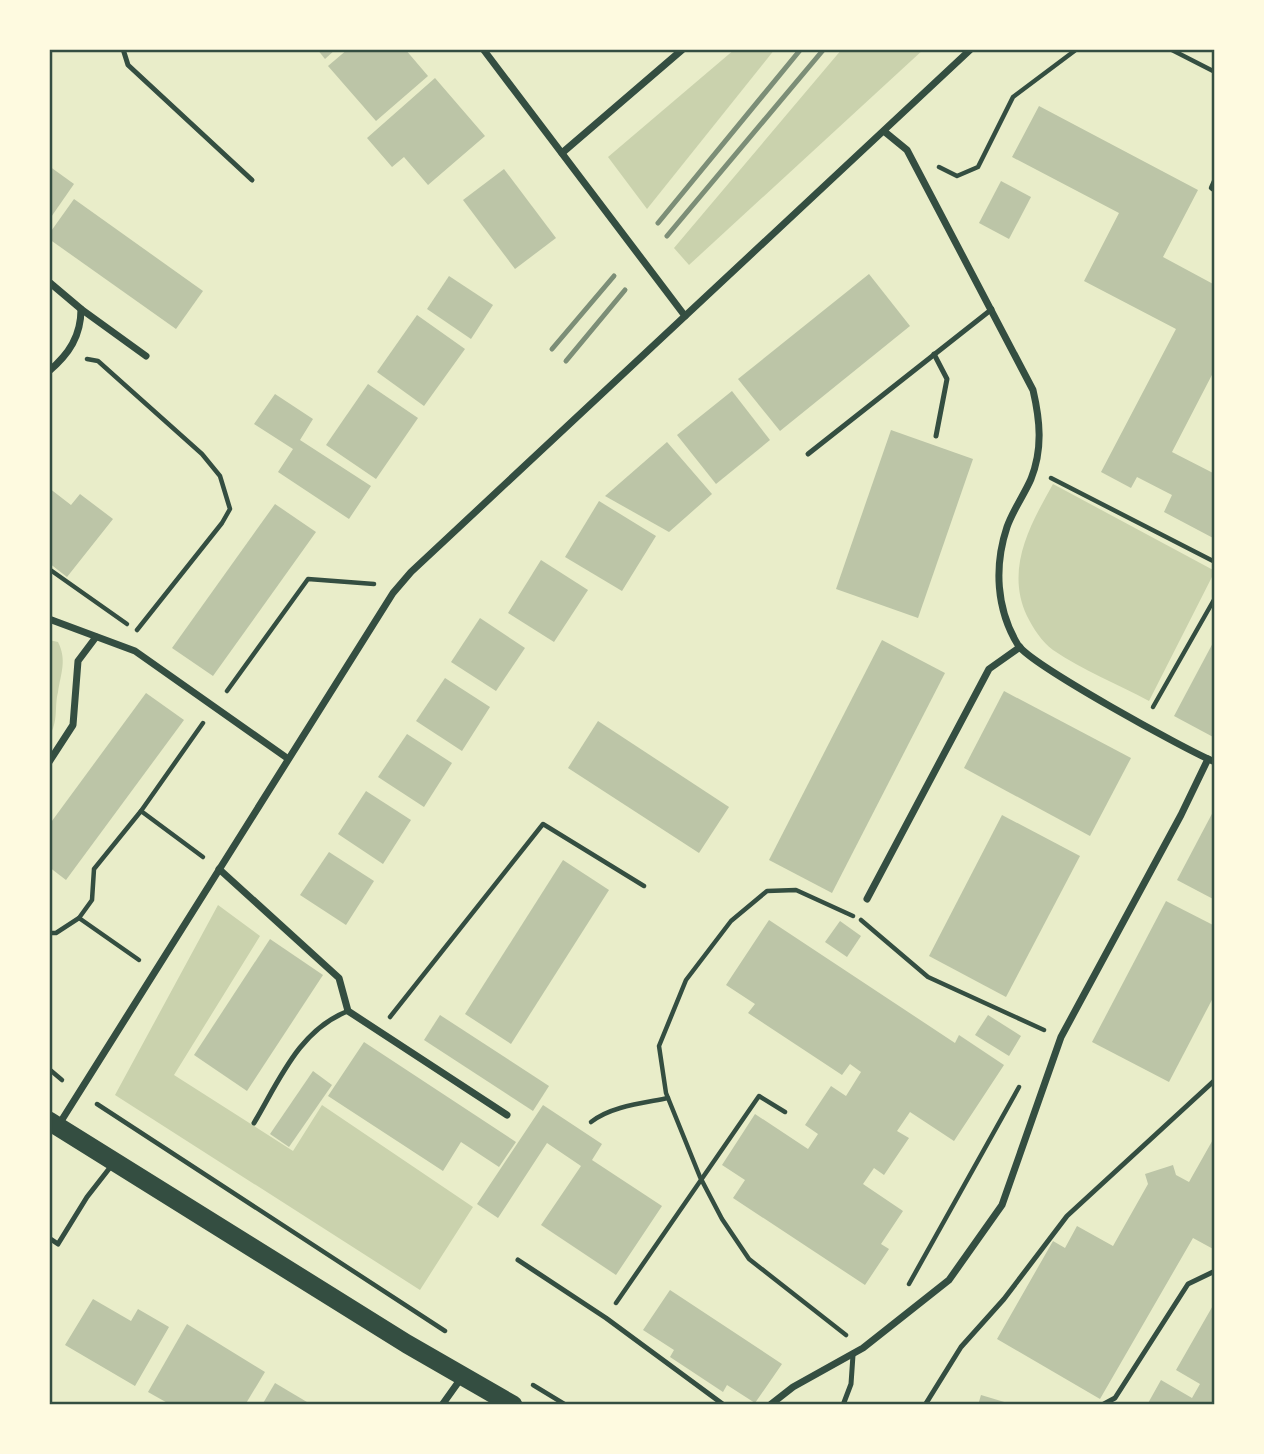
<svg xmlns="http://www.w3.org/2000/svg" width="1264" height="1454" font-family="Georgia,serif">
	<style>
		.green { fill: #cad2ad }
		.building { fill: #bcc5a7 }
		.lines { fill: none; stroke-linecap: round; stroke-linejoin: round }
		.path { stroke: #344e41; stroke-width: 4.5 }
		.service { stroke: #344e41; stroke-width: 5 }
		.minor { stroke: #344e41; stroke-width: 7 }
		.trunk { stroke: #344e41; stroke-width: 19 }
		.rail { stroke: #7c8e77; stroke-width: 5 }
		.neatline { fill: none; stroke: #344e41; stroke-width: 2.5 }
	</style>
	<rect width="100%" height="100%" fill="#e9edc9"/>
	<!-- green -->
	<g class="green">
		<path d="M735,49H775L647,209L608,157Z"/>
		<path d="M842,49H924L689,265L674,248Z"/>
		<path d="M1053,484L1215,571L1149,701C1118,684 1082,670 1053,650C1042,642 1033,628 1027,616C1005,569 1030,525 1053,484Z"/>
		<path d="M49,640L58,642C67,660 61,673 58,692C54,708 59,720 49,737Z"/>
		<path d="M218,905L260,936L174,1075L293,1151L322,1105L473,1207L420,1290L115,1095Z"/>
	</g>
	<!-- building -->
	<g class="building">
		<path d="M317,49H336L325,59Z"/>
		<path d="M348,49H405L428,76L376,121L328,66Z"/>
		<path d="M435,78L485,136L428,185L404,157L392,167L367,138Z"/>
		<path d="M1039,106L1198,190L1163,257L1215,285V369L1172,452L1215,474V539L1164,512L1172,495L1137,477L1131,488L1101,472L1176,329L1084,281L1119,213L1012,157Z"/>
		<path d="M49,166L74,184L49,220Z"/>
		<path d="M504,169L556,238L515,269L463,200Z"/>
		<path d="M1001,181L1031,197L1009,239L979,223Z"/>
		<path d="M74,199L203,291L176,329L49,239V234Z"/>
		<path d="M869,274L910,326L780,431L738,379Z"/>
		<path d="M449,276L493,305L471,339L427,309Z"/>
		<path d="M417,315L465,349L424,406L377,372Z"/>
		<path d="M368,384L418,418L376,479L326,445Z"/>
		<path d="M732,391L770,440L716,484L677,435Z"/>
		<path d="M275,394L313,419L300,440L371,486L349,519L278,472L293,449L254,424Z"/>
		<path d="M891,430L973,459L918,618L836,589Z"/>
		<path d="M667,442L712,494L669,532L605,496Z"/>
		<path d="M49,488L71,505L80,494L113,519L67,577L49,563Z"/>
		<path d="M599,501L656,536L622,591L565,557Z"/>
		<path d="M275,504L316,532L213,676L172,648Z"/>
		<path d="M541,560L588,590L554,642L508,613Z"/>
		<path d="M480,618L525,648L496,691L451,662Z"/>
		<path d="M1215,639V738L1174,716Z"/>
		<path d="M882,640L945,673L832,893L769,860Z"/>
		<path d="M445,678L490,707L462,751L416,721Z"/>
		<path d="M1004,691L1131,758L1090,836L964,768Z"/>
		<path d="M146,693L184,720L66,880L49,867V825Z"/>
		<path d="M598,721L729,807L699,853L568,768Z"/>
		<path d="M407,734L452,763L424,807L378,777Z"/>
		<path d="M366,791L411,820L383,864L338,834Z"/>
		<path d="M1215,808V900L1177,880Z"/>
		<path d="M1002,815L1080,856L1006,997L929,956Z"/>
		<path d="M329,852L374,881L346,925L300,895Z"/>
		<path d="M563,860L609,890L511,1044L465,1014Z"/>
		<path d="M1166,901L1215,926V994L1169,1082L1092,1042Z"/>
		<path d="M769,920L955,1043L959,1035L1004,1065L954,1141L910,1112L897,1131L909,1138L884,1175L874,1168L863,1184L903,1211L881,1244L889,1249L865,1285L733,1198L745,1180L722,1165L755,1114L808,1149L818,1134L805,1125L831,1086L846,1096L861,1072L850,1064L842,1075L748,1013L755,1004L726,985Z"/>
		<path d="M840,921L861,936L847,957L825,942Z"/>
		<path d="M270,939L323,975L247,1091L194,1055Z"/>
		<path d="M440,1015L549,1086L533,1111L424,1040Z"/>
		<path d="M988,1015L1021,1036L1009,1056L975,1035Z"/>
		<path d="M364,1042L516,1142L499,1167L461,1142L443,1171L328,1096Z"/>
		<path d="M313,1071L332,1085L289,1147L270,1134Z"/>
		<path d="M543,1105L602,1144L592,1160L662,1206L616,1275L541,1225L581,1166L547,1143L498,1218L477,1204Z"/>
		<path d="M1215,1136V1250L1193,1238L1100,1399L997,1339L1053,1241L1065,1248L1077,1226L1113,1246L1148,1184L1145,1174L1173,1165L1176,1175L1189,1182Z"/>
		<path d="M670,1290L782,1364L755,1403L727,1385L723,1392L670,1357L674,1350L643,1330Z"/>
		<path d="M93,1299L131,1321L138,1309L169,1327L135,1386L65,1345Z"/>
		<path d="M1215,1302V1405H1147L1161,1380L1192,1398L1200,1384L1176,1370Z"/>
		<path d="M187,1324L265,1372L245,1405H171L148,1392Z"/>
		<path d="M275,1383L312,1405H262Z"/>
		<path d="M981,1395L1011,1404V1405H978Z"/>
	</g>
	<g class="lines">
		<!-- path -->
		<g class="path">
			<path d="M1170,49L1215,72"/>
			<path d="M939,167L957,176L978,167L1013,97L1077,49"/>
			<path d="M1215,179L1211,188L1215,191"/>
			<path d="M87,359L98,361L202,454L220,476L230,509L222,523L137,630"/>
			<path d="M1051,478L1215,562"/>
			<path d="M49,569L127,624"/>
			<path d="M227,691L308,579L374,584"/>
			<path d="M1153,707L1215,598"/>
			<path d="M141,811L203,723"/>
			<path d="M79,918L139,960"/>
			<path d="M861,920L928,977L1044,1030"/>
			<path d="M49,933H56L79,918L92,900L94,869L141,811L203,857"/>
			<path d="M390,1017L543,824L644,886"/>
			<path d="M49,1069L62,1080"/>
			<path d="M97,1104L445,1331"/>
			<path d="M591,1122C611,1106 644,1103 668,1098"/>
			<path d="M909,1284L1019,1087"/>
			<path d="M616,1303L759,1096L785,1112"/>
			<path d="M846,1335L749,1259L722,1219L700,1177L666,1093L659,1046L686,980L731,921L767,891L796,890L853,916"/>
			<path d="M533,1385L566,1405"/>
		</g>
		<!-- service -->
		<g class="service">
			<path d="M123,49L128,65L252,180"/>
			<path d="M934,354L947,379L936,436"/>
			<path d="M808,454L992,309"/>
			<path d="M254,1123C279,1081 299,1030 348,1011"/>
			<path d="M49,1238L58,1244L87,1197L112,1165"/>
			<path d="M518,1260L606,1318L724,1405"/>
			<path d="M843,1405L851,1384L853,1355"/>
			<path d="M925,1405L961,1347L1004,1299L1067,1216L1215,1080"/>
			<path d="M1102,1405L1115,1398L1188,1284L1215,1271"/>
		</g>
		<!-- minor -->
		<g class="minor">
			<path d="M483,49L685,316"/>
			<path d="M885,132L907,150L1033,390C1040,420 1043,449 1031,479C1024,495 1013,510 1007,527C994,566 996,609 1018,645C1031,665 1186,750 1215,762"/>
			<path d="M562,153L683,49"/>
			<path d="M49,282L81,309"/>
			<path d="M49,371C69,354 81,336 81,309L146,356"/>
			<path d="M49,619L135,651L287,758"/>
			<path d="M49,762L73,725L78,661L96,637"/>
			<path d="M219,869L339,978L348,1011L507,1115"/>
			<path d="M867,899L989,669L1020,647"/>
			<path d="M58,1126L393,593L411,572L971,49"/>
			<path d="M442,1405L462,1377"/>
			<path d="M770,1405L793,1387L863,1348L949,1280L1002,1205L1061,1037L1181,815L1208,759"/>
		</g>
		<!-- trunk -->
		<path class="trunk" d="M49,1121L407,1344L513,1405"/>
		<!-- rail -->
		<g class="rail">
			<path d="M658,223L801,49"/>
			<path d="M667,236L824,49"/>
			<path d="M552,349L614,276"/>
			<path d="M566,361L625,290"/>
		</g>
	</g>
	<!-- border -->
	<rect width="1264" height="1454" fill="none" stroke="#fefae0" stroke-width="102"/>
	<rect x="51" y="51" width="1162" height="1352" class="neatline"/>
</svg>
